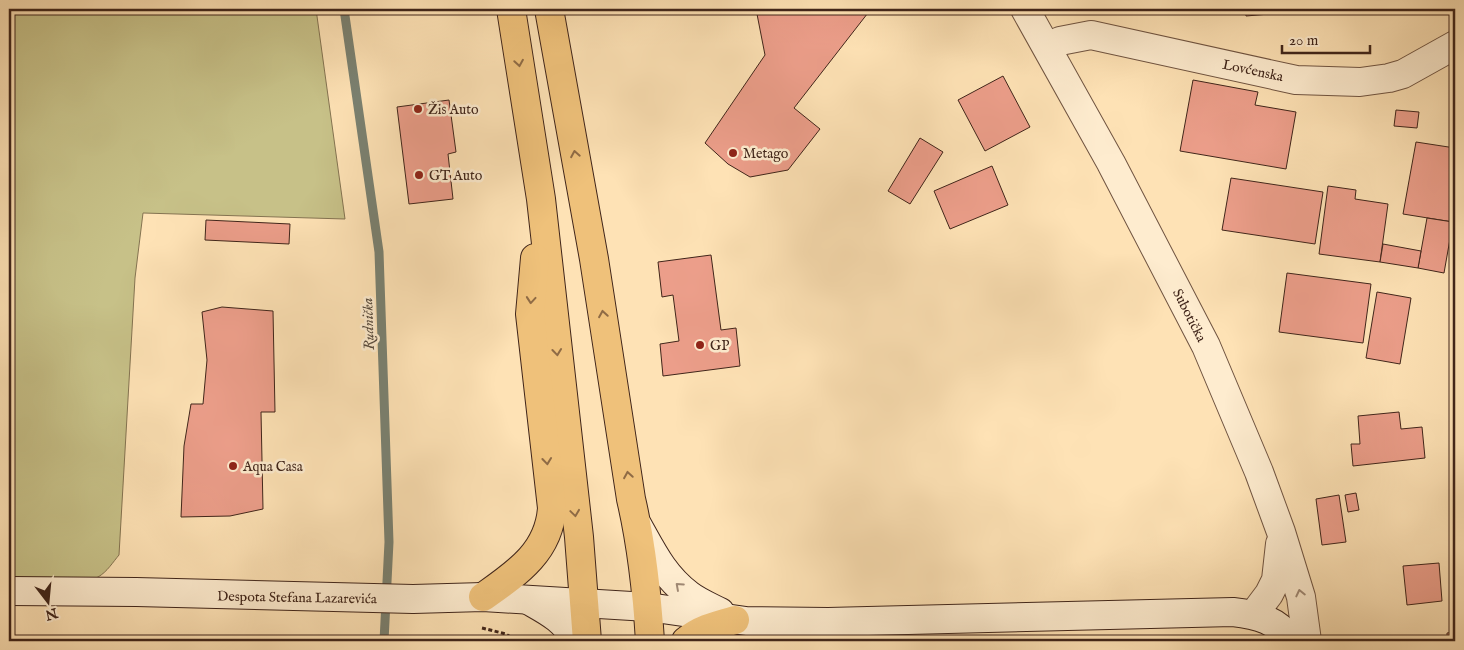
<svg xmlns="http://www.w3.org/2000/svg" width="1464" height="650" font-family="'IM FELL English',serif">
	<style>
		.green { fill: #c7c188; stroke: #847351 }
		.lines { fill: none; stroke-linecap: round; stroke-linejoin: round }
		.stream { stroke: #7a8171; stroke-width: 9 }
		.building { fill: #ec9e8a; stroke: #40251a }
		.street-casing { stroke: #705441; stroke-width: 30 }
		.secondary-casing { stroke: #40251a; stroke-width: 30 }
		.primary-casing { stroke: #40251a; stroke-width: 30 }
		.path { stroke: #40251a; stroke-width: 3; stroke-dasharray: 4 2.5; stroke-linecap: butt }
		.street { stroke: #feeccf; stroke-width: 28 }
		.secondary { stroke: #feeccf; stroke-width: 28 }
		.primary { stroke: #efc17a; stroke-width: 28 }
		.oneway { stroke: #8f6b45 }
		.oneway2 { stroke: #9f8874 }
		.poi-dot { fill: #8f2418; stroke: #feeccf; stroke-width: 2 }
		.labels { text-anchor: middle; stroke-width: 5; stroke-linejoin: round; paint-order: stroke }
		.street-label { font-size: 14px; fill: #40251a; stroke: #feeccf }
		.poi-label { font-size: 14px; fill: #40251a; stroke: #feeccf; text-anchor: start }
		.water-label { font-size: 15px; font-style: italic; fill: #584b3e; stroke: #feeccf }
	</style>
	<rect width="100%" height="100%" fill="#fee2b5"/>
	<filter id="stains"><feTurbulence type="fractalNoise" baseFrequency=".004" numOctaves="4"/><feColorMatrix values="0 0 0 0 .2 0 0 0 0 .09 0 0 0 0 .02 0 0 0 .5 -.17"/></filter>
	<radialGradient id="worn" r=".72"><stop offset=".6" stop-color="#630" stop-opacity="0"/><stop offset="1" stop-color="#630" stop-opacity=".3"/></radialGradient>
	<!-- green -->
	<path class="green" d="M9,9H316L345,219L143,213L135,278L119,555C113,562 107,572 98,577C82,586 29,580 9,580Z"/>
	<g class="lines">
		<!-- stream -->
		<path class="stream" d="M344,9L379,252L389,542L384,641"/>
	</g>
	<!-- building -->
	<g class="building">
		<path d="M756,9H871L794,108L820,129L788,170L750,177L728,164L705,143L765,55Z"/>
		<path d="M1245,9H1292L1293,12L1246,16Z"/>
		<path d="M1003,76L1030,127L985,151L958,100Z"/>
		<path d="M1193,80L1258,92L1255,105L1296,112L1286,169L1180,151Z"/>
		<path d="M449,100L456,152L448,154L453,199L409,204L397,107Z"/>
		<path d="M1396,110L1419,112L1417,128L1394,126Z"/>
		<path d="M920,138L943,152L910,204L888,191Z"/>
		<path d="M1416,142L1455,148V207L1453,222L1403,214Z"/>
		<path d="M992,166L1008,205L950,229L934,191Z"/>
		<path d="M1231,178L1323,192L1315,244L1222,230Z"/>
		<path d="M1328,186L1356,190L1355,199L1388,204L1380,262L1319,254Z"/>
		<path d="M1427,218L1453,222L1444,273L1418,268Z"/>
		<path d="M206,220L290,224L289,244L205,240Z"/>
		<path d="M1383,244L1421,251L1418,268L1380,262Z"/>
		<path d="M711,255L721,330L736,328L740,366L663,376L660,344L679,341L673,295L662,297L658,262Z"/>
		<path d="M1287,273L1371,284L1363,343L1279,332Z"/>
		<path d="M1377,292L1411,298L1400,364L1366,358Z"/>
		<path d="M222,307L273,311L275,412H261L263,509L230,516L181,517L184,446L191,404H203L207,360L202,312Z"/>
		<path d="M1399,412L1401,429L1422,427L1425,458L1353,466L1351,444H1360L1358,416Z"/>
		<path d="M1356,493L1359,510L1348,512L1345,495Z"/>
		<path d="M1339,495L1346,542L1322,545L1316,499Z"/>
		<path d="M1439,563L1442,601L1407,605L1403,566Z"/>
		<path d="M1455,632V641H1447V633Z"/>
	</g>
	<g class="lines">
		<!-- street casing -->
		<g class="street-casing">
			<g id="street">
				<path d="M1025,9L1111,163L1206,346L1259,472L1281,532L1301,597L1307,641"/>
				<path d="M1047,47L1060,41L1091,35L1296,80L1360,82L1389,78L1403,74L1455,45"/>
				<path d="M1254,614L1269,594L1276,580L1280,544"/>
			</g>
		</g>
		<!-- secondary casing -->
		<g class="secondary-casing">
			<g id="secondary">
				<path d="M638,526C653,553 664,576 689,595C698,602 710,607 720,612"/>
				<path d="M9,591L136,592L413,599L483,597L648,607L746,621L828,622L1233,612C1259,615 1276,620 1293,641"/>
				<path d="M528,600C549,612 564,619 576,641"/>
			</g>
		</g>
		<!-- primary casing -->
		<g class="primary-casing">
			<g id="primary">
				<path d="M511,9L541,199L579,537L587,641"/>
				<path d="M549,9L594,259L631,499C642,546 647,594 650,641"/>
				<path d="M483,597C517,573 549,552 552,508L530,314L535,258"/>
				<path d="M686,641C700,629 717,625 735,620"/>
			</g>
		</g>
		<!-- path -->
		<path class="path" d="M482,628L506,634L516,641"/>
		<!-- street -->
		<use href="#street" class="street"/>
		<!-- secondary -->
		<use href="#secondary" class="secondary"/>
		<!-- primary -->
		<use href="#primary" class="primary"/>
	</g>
	<!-- one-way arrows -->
	<defs><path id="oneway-chevron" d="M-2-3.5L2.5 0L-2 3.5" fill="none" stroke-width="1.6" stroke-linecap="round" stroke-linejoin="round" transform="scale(1.25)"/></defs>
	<g class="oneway">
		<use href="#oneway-chevron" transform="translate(519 63) rotate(81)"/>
		<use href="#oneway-chevron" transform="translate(575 154) rotate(-100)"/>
		<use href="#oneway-chevron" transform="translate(531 300) rotate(95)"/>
		<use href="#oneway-chevron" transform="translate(603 314) rotate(-99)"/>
		<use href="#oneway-chevron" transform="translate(557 352) rotate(84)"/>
		<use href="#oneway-chevron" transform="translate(547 461) rotate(84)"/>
		<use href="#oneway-chevron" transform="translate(628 475) rotate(-99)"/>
		<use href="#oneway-chevron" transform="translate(575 513) rotate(82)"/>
	</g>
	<g class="oneway2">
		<use href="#oneway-chevron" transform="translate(679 586) rotate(-138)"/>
		<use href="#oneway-chevron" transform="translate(1300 593) rotate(-103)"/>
	</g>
	<!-- markers -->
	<g class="poi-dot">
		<circle cx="418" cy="109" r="5"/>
		<circle cx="733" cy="153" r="5"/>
		<circle cx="419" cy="175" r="5"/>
		<circle cx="700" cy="345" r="5"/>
		<circle cx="233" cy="466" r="5"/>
	</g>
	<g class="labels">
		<!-- street labels -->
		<g class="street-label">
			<text transform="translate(1253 70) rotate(12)" y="5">Lovćenska</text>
			<text transform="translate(1190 315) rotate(63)" y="5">Subotička</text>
			<text transform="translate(297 597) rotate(1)" y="5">Despota Stefana Lazarevića</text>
		</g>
		<!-- poi labels -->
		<g class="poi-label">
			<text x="428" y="114">Žis Auto</text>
			<text x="743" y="158">Metago</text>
			<text x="429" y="180">GT Auto</text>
			<text x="710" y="350">GP</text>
			<text x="243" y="471">Aqua Casa</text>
		</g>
		<!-- water labels -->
		<g class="water-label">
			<text transform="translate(368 324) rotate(-92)" y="5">Rudnička</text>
		</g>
	</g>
	<!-- margin -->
	<rect width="1464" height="650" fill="none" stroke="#fee2b5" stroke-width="30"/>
	<rect x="10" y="10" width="1444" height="630" fill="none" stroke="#40251a" stroke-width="2.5"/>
	<rect x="15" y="15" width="1434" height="620" fill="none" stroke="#40251a"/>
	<!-- north arrow -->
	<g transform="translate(48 602) rotate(164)" stroke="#feeccf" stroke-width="4" paint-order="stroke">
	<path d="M0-4L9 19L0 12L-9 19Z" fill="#40251a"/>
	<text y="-8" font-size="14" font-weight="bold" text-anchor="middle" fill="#40251a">N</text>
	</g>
	<!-- scale -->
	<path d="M1282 45v8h88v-8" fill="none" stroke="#40251a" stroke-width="2.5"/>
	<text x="1289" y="45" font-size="15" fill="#40251a" stroke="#feeccf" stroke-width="4" paint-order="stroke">20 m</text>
	<rect width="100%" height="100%" filter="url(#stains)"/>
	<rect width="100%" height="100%" fill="url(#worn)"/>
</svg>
